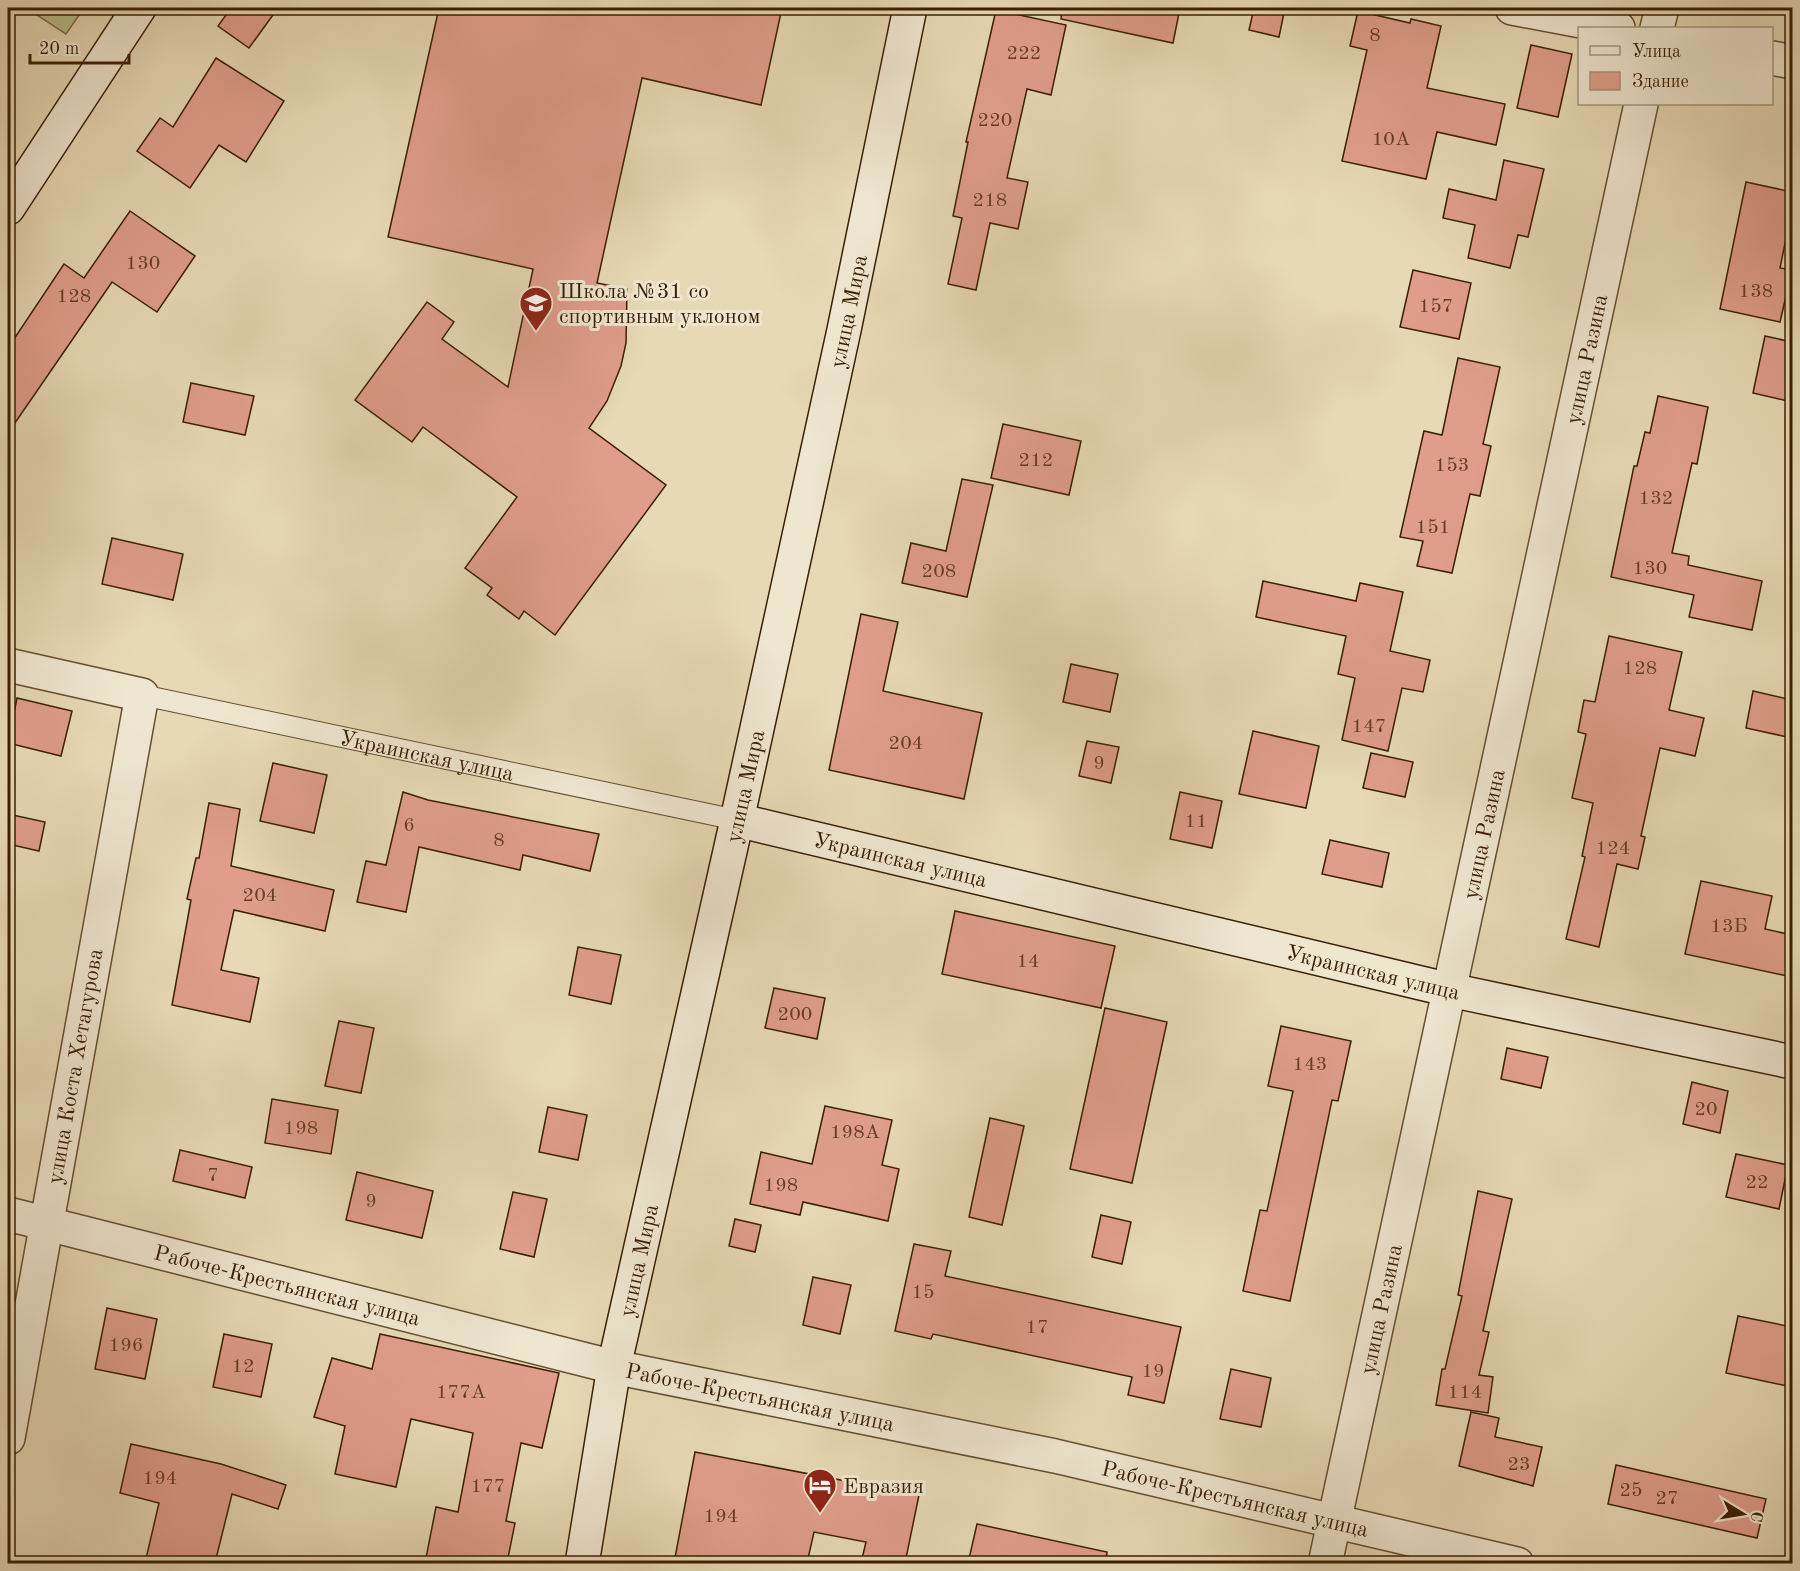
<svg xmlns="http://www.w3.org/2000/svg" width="1800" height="1571" font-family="'Old Standard TT',serif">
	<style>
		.green { fill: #b8bf8c; stroke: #7a6f48; stroke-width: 1.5 }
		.building { fill: #e09d8c; stroke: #3b1f04; stroke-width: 1.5 }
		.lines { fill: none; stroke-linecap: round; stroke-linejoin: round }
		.lane-casing { stroke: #664e30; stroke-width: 22 }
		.street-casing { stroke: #664e30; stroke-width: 36 }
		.secondary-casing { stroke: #3b1f04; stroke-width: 36 }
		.lane { stroke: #efe6d0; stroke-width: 20 }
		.street { stroke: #efe6d0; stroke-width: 33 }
		.secondary { stroke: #efe6d0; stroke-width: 33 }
		.labels { text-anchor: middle; stroke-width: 6; stroke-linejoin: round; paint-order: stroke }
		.number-label { font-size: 20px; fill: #643e26 }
		.poi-label { font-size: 22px; fill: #3b1f04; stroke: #efe6d0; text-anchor: start }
		.street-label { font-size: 22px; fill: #3b1f04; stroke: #efe6d0 }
	</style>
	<rect width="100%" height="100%" fill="#e7d9b6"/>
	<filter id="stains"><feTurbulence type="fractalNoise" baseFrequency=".00333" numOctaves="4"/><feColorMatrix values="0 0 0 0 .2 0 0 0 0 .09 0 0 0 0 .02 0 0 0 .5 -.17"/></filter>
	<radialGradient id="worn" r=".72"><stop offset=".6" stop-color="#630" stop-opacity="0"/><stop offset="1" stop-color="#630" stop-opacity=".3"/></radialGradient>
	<!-- green -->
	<path class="green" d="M26,8H84L66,34Z"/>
	<!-- building -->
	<g class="building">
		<path d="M231,8H278L249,48L218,26Z"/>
		<path d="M439,8H782L761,105L642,78L597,283L627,289L626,343L621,366L607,401L589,428L666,485L555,635L524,611L519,619L487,595L492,588L465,568L517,497L423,427L412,442L355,400L427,302L454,322L442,339L508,387L533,269L388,237Z"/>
		<path d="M1062,8H1180L1173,43L1061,19Z"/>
		<path d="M1254,8H1285L1279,37L1249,30Z"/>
		<path d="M996,10L1066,25L1051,95L1027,89L1007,178L1028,182L1018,229L990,223L976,290L948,284L962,218L953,216L968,142H966Z"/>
		<path d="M1358,11L1410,23L1411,19L1441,26L1427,88L1505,104L1496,145L1437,132L1426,179L1342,161L1367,50L1350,46Z"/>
		<path d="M1531,45L1572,54L1558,117L1517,108Z"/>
		<path d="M216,58L284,101L246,162L219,145L190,188L137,151L160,118L173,127Z"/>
		<path d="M1504,160L1544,169L1528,237L1518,235L1510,268L1468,258L1475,225L1443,218L1449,189L1496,200Z"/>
		<path d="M1746,182L1792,192V209L1780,268L1792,270L1780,322L1720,309Z"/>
		<path d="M130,211L195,256L157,312L112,282L8,433V348L64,264L84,278Z"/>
		<path d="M1413,270L1471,283L1459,339L1400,327Z"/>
		<path d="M1765,336L1792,342V402L1753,393Z"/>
		<path d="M1458,358L1500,367L1483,444L1491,446L1480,496L1470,494L1452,573L1417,566L1423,541L1400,537L1424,431L1442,435Z"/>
		<path d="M191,383L254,396L245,435L183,422Z"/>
		<path d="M1658,396L1708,407L1697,464L1692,463L1672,553L1689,556L1688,565L1762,581L1752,630L1689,617L1694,595L1611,577L1634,466H1637L1645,432L1650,433Z"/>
		<path d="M1003,424L1081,441L1069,495L991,478Z"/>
		<path d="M962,479L993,485L967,597L902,583L911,543L946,551Z"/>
		<path d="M112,538L183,554L173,600L102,584Z"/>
		<path d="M1263,581L1356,601L1360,583L1403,592L1390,651L1430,660L1423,692L1402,688L1388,751L1342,740L1355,678L1338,674L1346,636L1256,617Z"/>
		<path d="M861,614L898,622L883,691L982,713L964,799L829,770Z"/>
		<path d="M1609,636L1682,652L1669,710L1704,718L1695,756L1660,748L1641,836L1645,837L1638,869L1617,864L1599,947L1566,939L1585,857L1582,856L1593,803L1572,798L1586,734L1578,732L1584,700L1595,702Z"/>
		<path d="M1071,664L1118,674L1110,712L1063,702Z"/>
		<path d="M1753,691L1792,700V738L1746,728Z"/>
		<path d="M17,698L72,711L61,756L8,743Z"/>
		<path d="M1253,731L1319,746L1306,808L1239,794Z"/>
		<path d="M1087,741L1119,747L1111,783L1079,776Z"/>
		<path d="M1371,753L1413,762L1405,797L1363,788Z"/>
		<path d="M273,763L327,775L314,833L260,821Z"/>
		<path d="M403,792L428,800L599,834L590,871L523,855L520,870L419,847L406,912L357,902L366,861L386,865Z"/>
		<path d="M1180,792L1222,801L1212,848L1170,839Z"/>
		<path d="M209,803L240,809L231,866L334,890L325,931L234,910L221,970L259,978L250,1022L172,1005L191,900L187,899L196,858H199Z"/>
		<path d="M8,814L45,822L39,851L8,844Z"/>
		<path d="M1330,840L1389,853L1382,887L1322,874Z"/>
		<path d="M1701,881L1772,896L1765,929L1792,935V977L1685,954Z"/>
		<path d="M955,911L1115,946L1101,1008L942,974Z"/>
		<path d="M578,947L621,955L611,1004L569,995Z"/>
		<path d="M774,988L825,998L817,1039L765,1028Z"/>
		<path d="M1105,1008L1167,1022L1132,1183L1070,1169Z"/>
		<path d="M339,1021L374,1028L361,1093L325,1086Z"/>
		<path d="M1281,1026L1351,1041L1338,1101L1332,1100L1290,1301L1243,1291L1260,1210L1267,1211L1293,1091L1268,1086Z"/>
		<path d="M1507,1048L1548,1057L1541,1088L1501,1079Z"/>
		<path d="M1692,1082L1728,1091L1720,1133L1683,1124Z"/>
		<path d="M272,1099L338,1110L331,1154L265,1143Z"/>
		<path d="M825,1106L892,1120L882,1165L899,1169L888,1221L803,1202L800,1215L750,1204L761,1152L812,1164Z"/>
		<path d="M548,1107L587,1115L578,1160L539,1152Z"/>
		<path d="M990,1118L1024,1126L1002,1225L969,1217Z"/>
		<path d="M180,1150L252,1167L245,1198L173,1181Z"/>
		<path d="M1736,1154L1788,1165L1779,1209L1726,1197Z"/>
		<path d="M357,1172L433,1191L422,1238L346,1220Z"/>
		<path d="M1478,1191L1512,1199L1483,1331L1489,1332L1479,1375L1493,1377L1488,1413L1436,1405L1442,1369H1445L1462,1296L1458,1295Z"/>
		<path d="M513,1192L547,1199L534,1257L500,1249Z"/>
		<path d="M1101,1215L1131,1222L1122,1264L1092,1257Z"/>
		<path d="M735,1219L761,1225L755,1252L729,1246Z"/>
		<path d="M914,1244L951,1251L945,1276L1181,1327L1164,1403L1128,1395L1132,1377L933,1334L931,1339L895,1331Z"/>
		<path d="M813,1277L851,1285L840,1334L803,1325Z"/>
		<path d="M107,1308L157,1319L145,1379L95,1369Z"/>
		<path d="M1738,1316L1792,1327V1387L1726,1373Z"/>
		<path d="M224,1334L272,1344L261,1397L213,1387Z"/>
		<path d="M380,1334L559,1373L542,1448L521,1443L506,1521L515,1523L507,1563H425L436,1507L458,1512L473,1433L411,1419L396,1487L335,1474L345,1426L314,1417L332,1358L372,1369Z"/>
		<path d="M1231,1369L1271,1378L1261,1427L1220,1419Z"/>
		<path d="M1471,1412L1499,1418L1495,1437L1542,1447L1533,1486L1459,1466Z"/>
		<path d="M131,1444L221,1464L286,1485L278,1509L232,1494L215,1563H145L159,1503L120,1493Z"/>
		<path d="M695,1452L919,1495L905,1563H861L866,1542L814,1532L807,1563H674Z"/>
		<path d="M1616,1465L1766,1499L1757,1538L1608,1504Z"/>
		<path d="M977,1524L1107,1552L1106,1563H968Z"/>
	</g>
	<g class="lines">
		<!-- lane casing -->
		<g class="lane-casing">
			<g id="lane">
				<path id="s1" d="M142,695L737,820"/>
			</g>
		</g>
		<!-- street casing -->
		<g class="street-casing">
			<g id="street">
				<path d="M1512,8L1618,28"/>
				<path d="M1657,28L1662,8"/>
				<path d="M1772,58L1792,62"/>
				<path d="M8,665L142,695L8,1438"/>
				<path id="s2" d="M8,1214L614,1367L1055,1456L1517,1564"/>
				<path id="s3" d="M1325,1564L1641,104"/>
			</g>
		</g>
		<!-- secondary casing -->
		<g class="secondary-casing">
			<g id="secondary">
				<path d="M8,208L139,8"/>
				<path id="s4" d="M737,820L1450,990L1792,1062"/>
				<path id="s5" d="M582,1564L614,1367L737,820L844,330L910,8"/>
			</g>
		</g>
		<!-- lane -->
		<use href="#lane" class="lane"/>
		<!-- street -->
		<use href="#street" class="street"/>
		<!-- secondary -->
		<use href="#secondary" class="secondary"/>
	</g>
	<!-- icons -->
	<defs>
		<g id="school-pin" transform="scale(1.725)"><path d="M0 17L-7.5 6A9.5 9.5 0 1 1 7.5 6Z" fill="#8f2418" stroke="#efe6d0"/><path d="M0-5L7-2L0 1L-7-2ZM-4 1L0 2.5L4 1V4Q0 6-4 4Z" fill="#fff"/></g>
		<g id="hotel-pin" transform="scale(1.725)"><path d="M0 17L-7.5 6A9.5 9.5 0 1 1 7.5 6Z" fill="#8f2418" stroke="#efe6d0"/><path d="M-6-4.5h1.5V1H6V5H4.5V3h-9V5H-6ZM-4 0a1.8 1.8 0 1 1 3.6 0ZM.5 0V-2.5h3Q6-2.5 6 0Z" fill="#fff"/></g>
	</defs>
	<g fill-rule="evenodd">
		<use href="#school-pin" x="536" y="303"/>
		<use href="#hotel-pin" x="820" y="1485"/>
	</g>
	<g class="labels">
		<!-- number labels -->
		<g class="number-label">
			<text x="1375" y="41">8</text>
			<text x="1024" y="59">222</text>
			<text x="995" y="126">220</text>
			<text x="1391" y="145">10А</text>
			<text x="990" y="206">218</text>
			<text x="143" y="269">130</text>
			<text x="1756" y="297">138</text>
			<text x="74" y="302">128</text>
			<text x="1436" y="312">157</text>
			<text x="1036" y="466">212</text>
			<text x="1452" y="471">153</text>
			<text x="1656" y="504">132</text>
			<text x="1433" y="533">151</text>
			<text x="1650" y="574">130</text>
			<text x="939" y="577">208</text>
			<text x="1640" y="674">128</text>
			<text x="1369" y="732">147</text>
			<text x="906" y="749">204</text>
			<text x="1099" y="769">9</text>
			<text x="1196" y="827">11</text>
			<text x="409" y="831">6</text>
			<text x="499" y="846">8</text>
			<text x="1613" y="854">124</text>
			<text x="260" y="901">204</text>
			<text x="1729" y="932">13Б</text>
			<text x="1028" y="967">14</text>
			<text x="795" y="1020">200</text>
			<text x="1310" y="1070">143</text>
			<text x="1706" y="1115">20</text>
			<text x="301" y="1134">198</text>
			<text x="855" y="1138">198А</text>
			<text x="213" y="1181">7</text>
			<text x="1757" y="1188">22</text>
			<text x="781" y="1191">198</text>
			<text x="371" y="1207">9</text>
			<text x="923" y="1298">15</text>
			<text x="1037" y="1333">17</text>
			<text x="126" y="1351">196</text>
			<text x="243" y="1372">12</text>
			<text x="1153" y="1377">19</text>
			<text x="461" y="1398">177А</text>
			<text x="1465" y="1398">114</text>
			<text x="1519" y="1470">23</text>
			<text x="160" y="1484">194</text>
			<text x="488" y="1492">177</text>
			<text x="1631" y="1496">25</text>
			<text x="1667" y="1504">27</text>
			<text x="721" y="1522">194</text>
		</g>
		<!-- poi labels -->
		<g class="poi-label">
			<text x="559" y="298">Школа №31 со<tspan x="559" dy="25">спортивным уклоном</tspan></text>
			<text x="843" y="1493">Евразия</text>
		</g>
		<!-- street labels -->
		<g class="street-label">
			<text dy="8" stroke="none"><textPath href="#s5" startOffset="1281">улица Мира</textPath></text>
			<text dy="8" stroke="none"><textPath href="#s3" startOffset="1233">улица Разина</textPath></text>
			<text dy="8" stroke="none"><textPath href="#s1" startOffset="291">Украинская улица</textPath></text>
			<text dy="8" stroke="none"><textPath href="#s5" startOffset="795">улица Мира</textPath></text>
			<text dy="8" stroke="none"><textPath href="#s3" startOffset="747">улица Разина</textPath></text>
			<text dy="8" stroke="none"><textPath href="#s4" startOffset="168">Украинская улица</textPath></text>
			<text dy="8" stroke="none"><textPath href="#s4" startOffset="654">Украинская улица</textPath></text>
			<text transform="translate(74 1066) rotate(-80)" y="8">улица Коста Хетагурова</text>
			<text dy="8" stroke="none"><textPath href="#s5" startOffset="309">улица Мира</textPath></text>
			<text dy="8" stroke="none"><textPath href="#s2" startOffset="288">Рабоче-Крестьянская улица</textPath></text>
			<text dy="8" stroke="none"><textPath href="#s3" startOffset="261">улица Разина</textPath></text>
			<text dy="8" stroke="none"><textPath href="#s2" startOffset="774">Рабоче-Крестьянская улица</textPath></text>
			<text dy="8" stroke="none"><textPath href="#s2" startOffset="1260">Рабоче-Крестьянская улица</textPath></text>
		</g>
	</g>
	<!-- margin -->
	<rect width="1800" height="1571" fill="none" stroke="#e7d9b6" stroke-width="30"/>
	<rect x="9" y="9" width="1782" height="1553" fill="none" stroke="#3b1f04" stroke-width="3"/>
	<rect x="15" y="15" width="1770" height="1541" fill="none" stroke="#3b1f04" stroke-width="1.5"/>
	<!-- legend -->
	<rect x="1578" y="27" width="195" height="78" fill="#efe6d0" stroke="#a7967e" stroke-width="1.5"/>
	<rect x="1590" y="46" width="30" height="9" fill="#efe6d0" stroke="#a7967e" stroke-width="1.5"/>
	<text x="1632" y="57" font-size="18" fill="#3b1f04">Улица</text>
	<rect x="1590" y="72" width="30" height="18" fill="#e09d8c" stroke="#a7967e" stroke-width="1.5"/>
	<text x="1632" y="87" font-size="18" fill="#3b1f04">Здание</text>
	<!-- north arrow -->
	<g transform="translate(1743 1514) rotate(101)" stroke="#efe6d0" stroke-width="4.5" paint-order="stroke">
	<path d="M0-4.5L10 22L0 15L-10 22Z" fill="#3b1f04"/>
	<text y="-9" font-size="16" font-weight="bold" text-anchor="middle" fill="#3b1f04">С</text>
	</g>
	<!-- scale -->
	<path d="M30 54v9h99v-9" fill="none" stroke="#3b1f04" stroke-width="3"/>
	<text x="39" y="54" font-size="18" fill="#3b1f04" stroke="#efe6d0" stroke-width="4.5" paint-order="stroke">20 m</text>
	<rect width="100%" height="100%" filter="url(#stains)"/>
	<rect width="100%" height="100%" fill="url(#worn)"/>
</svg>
